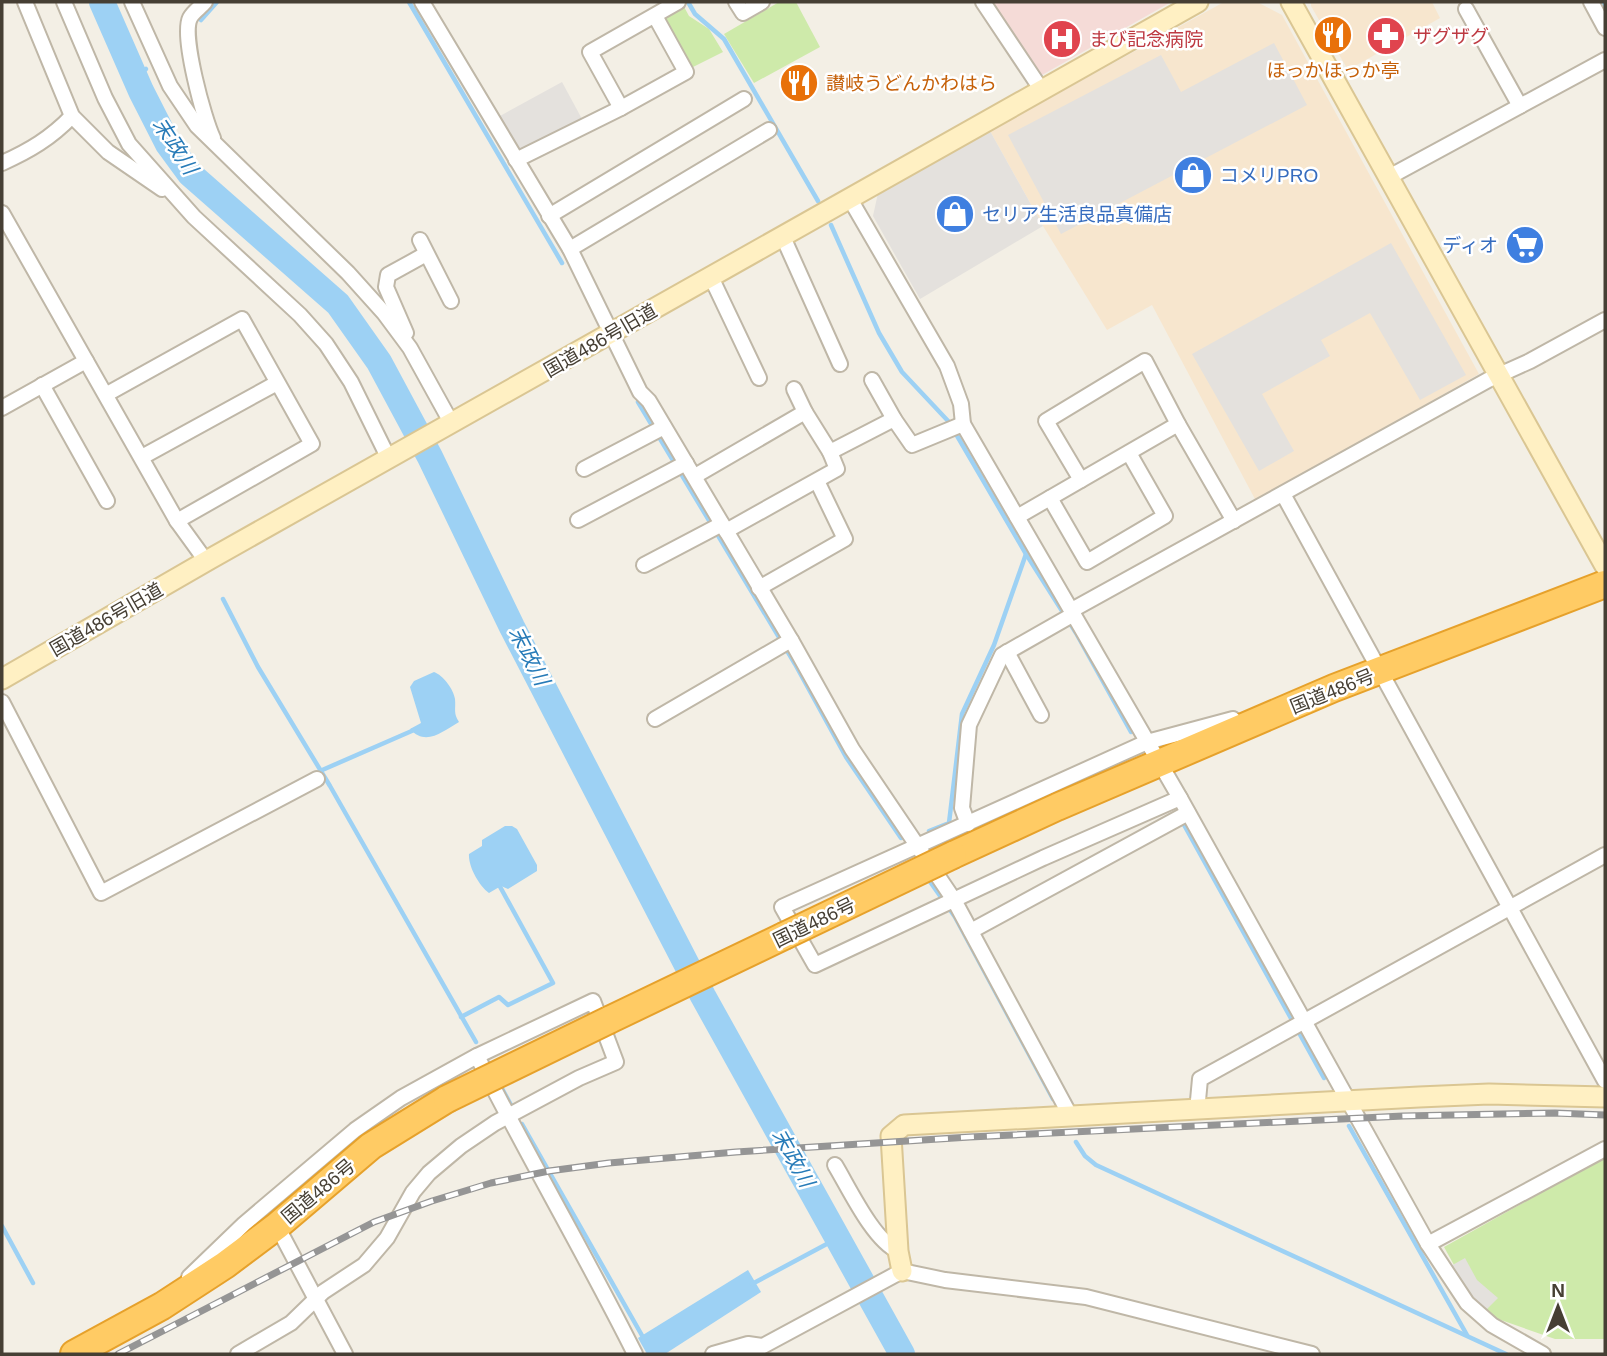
<svg xmlns="http://www.w3.org/2000/svg" width="1607" height="1356" font-family="Helvetica,'Noto Sans JP',sans-serif">
	<style>
		.commercial { fill: #f7e6ce }
		.medical { fill: #f5dbd7 }
		.green { fill: #ceeaaa }
		.parking { fill: #e4e1dd }
		.water { fill: #9dd1f4 }
		.lines { fill: none; stroke-linecap: round; stroke-linejoin: round }
		.stream { stroke: #9dd1f4; stroke-width: 4.5 }
		.river { stroke: #9dd1f4; stroke-width: 26 }
		.street-casing { stroke: #bfb7a7; stroke-width: 18 }
		.secondary-casing { stroke: #dac693; stroke-width: 23 }
		.highway-casing { stroke: #e6a12b; stroke-width: 30 }
		.street { stroke: #fff; stroke-width: 14 }
		.secondary { stroke: #fff0c3; stroke-width: 19 }
		.highway { stroke: #ffcb64; stroke-width: 26 }
		.rail-casing { stroke: #959595; stroke-width: 7 }
		.rail { stroke: #fff; stroke-width: 4.5; stroke-dasharray: 13; stroke-linecap: butt }
		.highway-bridge-casing { stroke: #e6a12b; stroke-width: 30; stroke-linecap: butt }
		.highway-bridge { stroke: #ffcb64; stroke-width: 26 }
		.labels { text-anchor: middle; stroke-width: 5; stroke-linejoin: round; paint-order: stroke }
		.health-label { font-size: 19px; fill: #be3a42; stroke: #fff; text-anchor: start }
		.food-label { font-size: 19px; fill: #c56008; stroke: #fff }
		.shop-label { font-size: 19px; fill: #366cbe; stroke: #fff; text-anchor: start }
		.street-label { font-size: 19px; fill: #463f34; stroke: #fff }
		.water-label { font-size: 21px; font-style: italic; fill: #277bb8; stroke: #fff }
	</style>
	<rect width="100%" height="100%" fill="#f3efe5"/>
	<!-- commercial -->
	<g class="commercial">
		<path d="M1224,2H1257L1282,15L1479,374L1256,501L1152,305L1107,330L1043,226L990,131Z"/>
		<path d="M1311,2H1432L1440,18L1348,70L1311,6Z"/>
	</g>
	<!-- medical -->
	<path class="medical" d="M993,2H1171L1042,75Z"/>
	<!-- green -->
	<g class="green">
		<path d="M779,2H796L820,47L754,83L724,34Z"/>
		<path d="M682,3L689,16L709,29L723,52L691,68L664,20L665,13Z"/>
		<path d="M1605,1157V1339H1555L1495,1318L1480,1307L1469,1292L1444,1247Z"/>
	</g>
	<!-- parking -->
	<g class="parking">
		<path d="M1274,43L1307,105L1061,234L1008,135L1161,55L1181,92Z"/>
		<path d="M562,82L582,119L520,153L500,116Z"/>
		<path d="M990,131L1043,226L920,299L873,216L878,193Z"/>
		<path d="M1391,243L1466,375L1420,400L1370,313L1321,340L1330,356L1262,394L1294,451L1259,471L1192,354Z"/>
		<path d="M1465,1258L1477,1280L1498,1298L1484,1312L1470,1298L1449,1267Z"/>
	</g>
	<!-- water -->
	<g class="water">
		<path d="M434,672C443,675 454,690 455,699C456,709 453,713 459,722C443,731 426,747 410,729L421,723L410,687L414,681Z"/>
		<path d="M505,826H512L517,829L537,865V871L508,889L501,886L489,893C479,886 468,866 469,854L482,846V840Z"/>
		<path d="M748,1270L761,1292L665,1354H647L638,1338Z"/>
	</g>
	<g class="lines">
		<!-- stream -->
		<g class="stream">
			<path d="M409,2L562,263"/>
			<path d="M688,2L695,14L724,39L818,201"/>
			<path d="M1601,2L1605,10"/>
			<path d="M201,20L217,2"/>
			<path d="M136,79L146,69"/>
			<path d="M831,225L879,333L902,372L949,422L1026,554L1076,633L1131,732"/>
			<path d="M638,402L795,664L846,757L901,838"/>
			<path d="M223,599L258,667L330,786L476,1042"/>
			<path d="M320,771L414,730"/>
			<path d="M1183,823L1324,1078"/>
			<path d="M929,831L949,823L962,714L994,645L1026,554"/>
			<path d="M926,876L955,917L1053,1099"/>
			<path d="M461,1017L499,997L508,1005L553,983L498,883"/>
			<path d="M499,1083L511,1105"/>
			<path d="M522,1124L644,1339"/>
			<path d="M1349,1126L1467,1335"/>
			<path d="M1076,1142L1085,1156L1096,1165L1506,1354"/>
			<path d="M2,1226L33,1283"/>
			<path d="M752,1284L838,1238"/>
		</g>
		<!-- river -->
		<path class="river" d="M102,2L141,91L168,144L190,174L338,304L379,362L430,457L512,627L703,996L902,1354"/>
		<!-- street casing -->
		<g class="street-casing">
			<g id="street">
				<path d="M25,2L72,116L108,152L162,189"/>
				<path d="M64,2L105,98L129,144L194,217L300,315L326,344L351,382L389,459"/>
				<path d="M132,2L170,86L197,126L348,273L384,313L410,348L452,424"/>
				<path d="M205,2C201,7 193,12 190,18C181,36 204,119 213,138"/>
				<path d="M422,2L570,249L640,392L649,401L791,640L852,749L954,900L1071,1117"/>
				<path d="M736,2L743,13L762,2"/>
				<path d="M983,2L1041,89"/>
				<path d="M1591,2L1605,28"/>
				<path d="M1466,9L1520,106"/>
				<path d="M621,108L590,52L678,2"/>
				<path d="M516,160L621,108L686,72L655,16"/>
				<path d="M2,163C29,151 51,138 72,116"/>
				<path d="M1389,177L1605,60"/>
				<path d="M850,199L947,366L961,404L963,424L1180,798L1428,1244L1467,1303L1492,1325L1543,1354"/>
				<path d="M2,213L177,521L206,561"/>
				<path d="M549,216L744,99"/>
				<path d="M783,237L840,364"/>
				<path d="M420,240L451,301"/>
				<path d="M570,249L769,130"/>
				<path d="M711,277L759,378"/>
				<path d="M406,333L386,287L388,275L426,254"/>
				<path d="M872,380L894,419"/>
				<path d="M42,385L107,501"/>
				<path d="M794,389L805,412"/>
				<path d="M107,394L242,319L312,444L177,521"/>
				<path d="M2,408L86,361"/>
				<path d="M142,457L277,383"/>
				<path d="M584,469L664,427"/>
				<path d="M695,476L805,412L830,452L894,419L912,445L963,424"/>
				<path d="M1081,480L1046,421L1145,361L1178,424"/>
				<path d="M1283,494L1605,1081"/>
				<path d="M1050,498L1087,562L1165,516L1129,453"/>
				<path d="M1017,517L1178,424L1234,521"/>
				<path d="M578,520L686,463"/>
				<path d="M726,531L837,469L830,452"/>
				<path d="M644,565L722,524"/>
				<path d="M759,588L845,539L817,481"/>
				<path d="M1072,610L1488,380L1530,361L1605,320"/>
				<path d="M1007,652L1041,715"/>
				<path d="M2,702L101,893L317,779"/>
				<path d="M655,719L791,640"/>
				<path d="M1180,798L1043,858L815,965L782,907L1147,742L1233,719"/>
				<path d="M968,824L962,808L969,725L1002,655L1074,614"/>
				<path d="M971,931L1188,813"/>
				<path d="M477,1056C528,1157 585,1254 635,1354"/>
				<path d="M1197,1111L1200,1079L1605,855"/>
				<path d="M835,1165C849,1188 873,1240 898,1251"/>
				<path d="M277,1226L345,1354"/>
				<path d="M1428,1244L1605,1149"/>
				<path d="M189,1277L244,1224L355,1130L401,1098L477,1056L593,1001L616,1062L579,1078L495,1123L461,1146L429,1173L413,1192L387,1238L364,1265L323,1292L291,1323L238,1354"/>
				<path d="M713,1354L748,1344L762,1346"/>
				<path d="M748,1354L902,1271L945,1280L1086,1297L1312,1354"/>
			</g>
		</g>
		<!-- secondary casing -->
		<g class="secondary-casing">
			<g id="secondary">
				<path d="M1291,2L1605,566"/>
				<path d="M2,679L210,559L1198,2"/>
				<path d="M902,1271L898,1251L891,1136L904,1125L1419,1097L1489,1094L1605,1097"/>
			</g>
		</g>
		<!-- highway casing -->
		<g class="highway-casing">
			<g id="highway">
				<path d="M953,855L1057,807L1334,688L1605,584"/>
				<path d="M609,1020L784,936"/>
				<path d="M74,1354L162,1306L225,1265L277,1226L371,1146L447,1099"/>
			</g>
		</g>
		<!-- street -->
		<use href="#street" class="street"/>
		<!-- secondary -->
		<use href="#secondary" class="secondary"/>
		<!-- highway -->
		<use href="#highway" class="highway"/>
		<!-- rail casing -->
		<g class="rail-casing">
			<path id="rail" d="M118,1354L374,1222L432,1201L491,1183L549,1171L609,1163L736,1152L970,1137L1403,1116L1555,1113L1605,1115"/>
		</g>
		<!-- rail -->
		<use href="#rail" class="rail"/>
		<!-- highway-bridge casing -->
		<g class="highway-bridge-casing">
			<g id="highway-bridge">
				<path d="M784,936L953,855"/>
				<path d="M447,1099L609,1020"/>
			</g>
		</g>
		<!-- highway-bridge -->
		<use href="#highway-bridge" class="highway-bridge"/>
	</g>
	<!-- icons -->
	<defs>
		<g id="restaurant-disc" transform="scale(2.0125)"><circle r="9.5" fill="#e8710a" stroke="#fff"/><path d="M-5-6h1v4h1v-4h1v4h1v-4h1v5L-1.5 .5V6h-2V.5L-5-1ZM5-6V6H3V1.5H1.5Q1.5-4 5-6Z" fill="#fff"/></g>
		<g id="pharmacy-disc" transform="scale(2.0125)"><circle r="9.5" fill="#e0444e" stroke="#fff"/><path d="M-2-6h4v4h4v4h-4v4h-4v-4h-4v-4h4Z" fill="#fff"/></g>
		<g id="hospital-disc" transform="scale(2.0125)"><circle r="9.5" fill="#e0444e" stroke="#fff"/><path d="M-5-5h3v3.5h4V-5h3V5h-3V1.5h-4V5h-3Z" fill="#fff"/></g>
		<g id="shop-disc" transform="scale(2.0125)"><circle r="9.5" fill="#3f7fe0" stroke="#fff"/><path d="M-5-2.5h2.3a2.7 3.5 0 0 1 5.4 0H5L5.5 6h-11ZM-1.5-2.5h3a1.5 2.3 0 0 0-3 0Z" fill="#fff"/></g>
		<g id="supermarket-disc" transform="scale(2.0125)"><circle r="9.5" fill="#3f7fe0" stroke="#fff"/><path d="M-6-5.5h2.5l.6 2H6L4.5 2H-2.5L-4.4-4H-6ZM-1.5 3.2a1.3 1.3 0 1 0 .1 0ZM3 3.2a1.3 1.3 0 1 0 .1 0Z" fill="#fff"/></g>
	</defs>
	<g fill-rule="evenodd">
		<use href="#restaurant-disc" x="1333" y="35"/>
		<use href="#pharmacy-disc" x="1386" y="36"/>
		<use href="#hospital-disc" x="1062" y="39"/>
		<use href="#restaurant-disc" x="799" y="83"/>
		<use href="#shop-disc" x="1193" y="175"/>
		<use href="#shop-disc" x="955" y="214"/>
		<use href="#supermarket-disc" x="1525" y="245"/>
	</g>
	<g class="labels">
		<!-- health labels -->
		<g class="health-label">
			<text x="1413" y="43">ザグザグ</text>
			<text x="1089" y="46">まび記念病院</text>
		</g>
		<!-- food labels -->
		<g class="food-label">
			<text x="1333" y="77">ほっかほっか亭</text>
			<text x="826" y="90" text-anchor="start">讃岐うどんかわはら</text>
		</g>
		<!-- shop labels -->
		<g class="shop-label">
			<text x="1220" y="182">コメリPRO</text>
			<text x="982" y="221">セリア生活良品真備店</text>
			<text x="1498" y="252" text-anchor="end">ディオ</text>
		</g>
		<!-- street labels -->
		<g class="street-label">
			<text transform="translate(600 340) rotate(-30)" y="7">国道486号旧道</text>
			<text transform="translate(106 619) rotate(-30)" y="7">国道486号旧道</text>
			<text transform="translate(1332 691) rotate(-22)" y="7">国道486号</text>
			<text transform="translate(814 922) rotate(-26)" y="7">国道486号</text>
			<text transform="translate(318 1191) rotate(-40)" y="7">国道486号</text>
		</g>
		<!-- water labels -->
		<g class="water-label">
			<text transform="translate(175 146) rotate(57)" y="7">末政川</text>
			<text transform="translate(529 656) rotate(63)" y="7">末政川</text>
			<text transform="translate(793 1158) rotate(61)" y="7">末政川</text>
		</g>
	</g>
	<!-- border -->
	<rect width="1607" height="1356" fill="none" stroke="#463f34" stroke-width="7"/>
	<!-- north arrow -->
	<g transform="translate(1558 1307)" stroke="#ffffff" stroke-width="5" paint-order="stroke">
	<path d="M0-5L12 26L0 18L-12 26Z" fill="#463f34"/>
	<text y="-10" font-size="19" font-weight="bold" text-anchor="middle" fill="#463f34">N</text>
	</g>
</svg>
